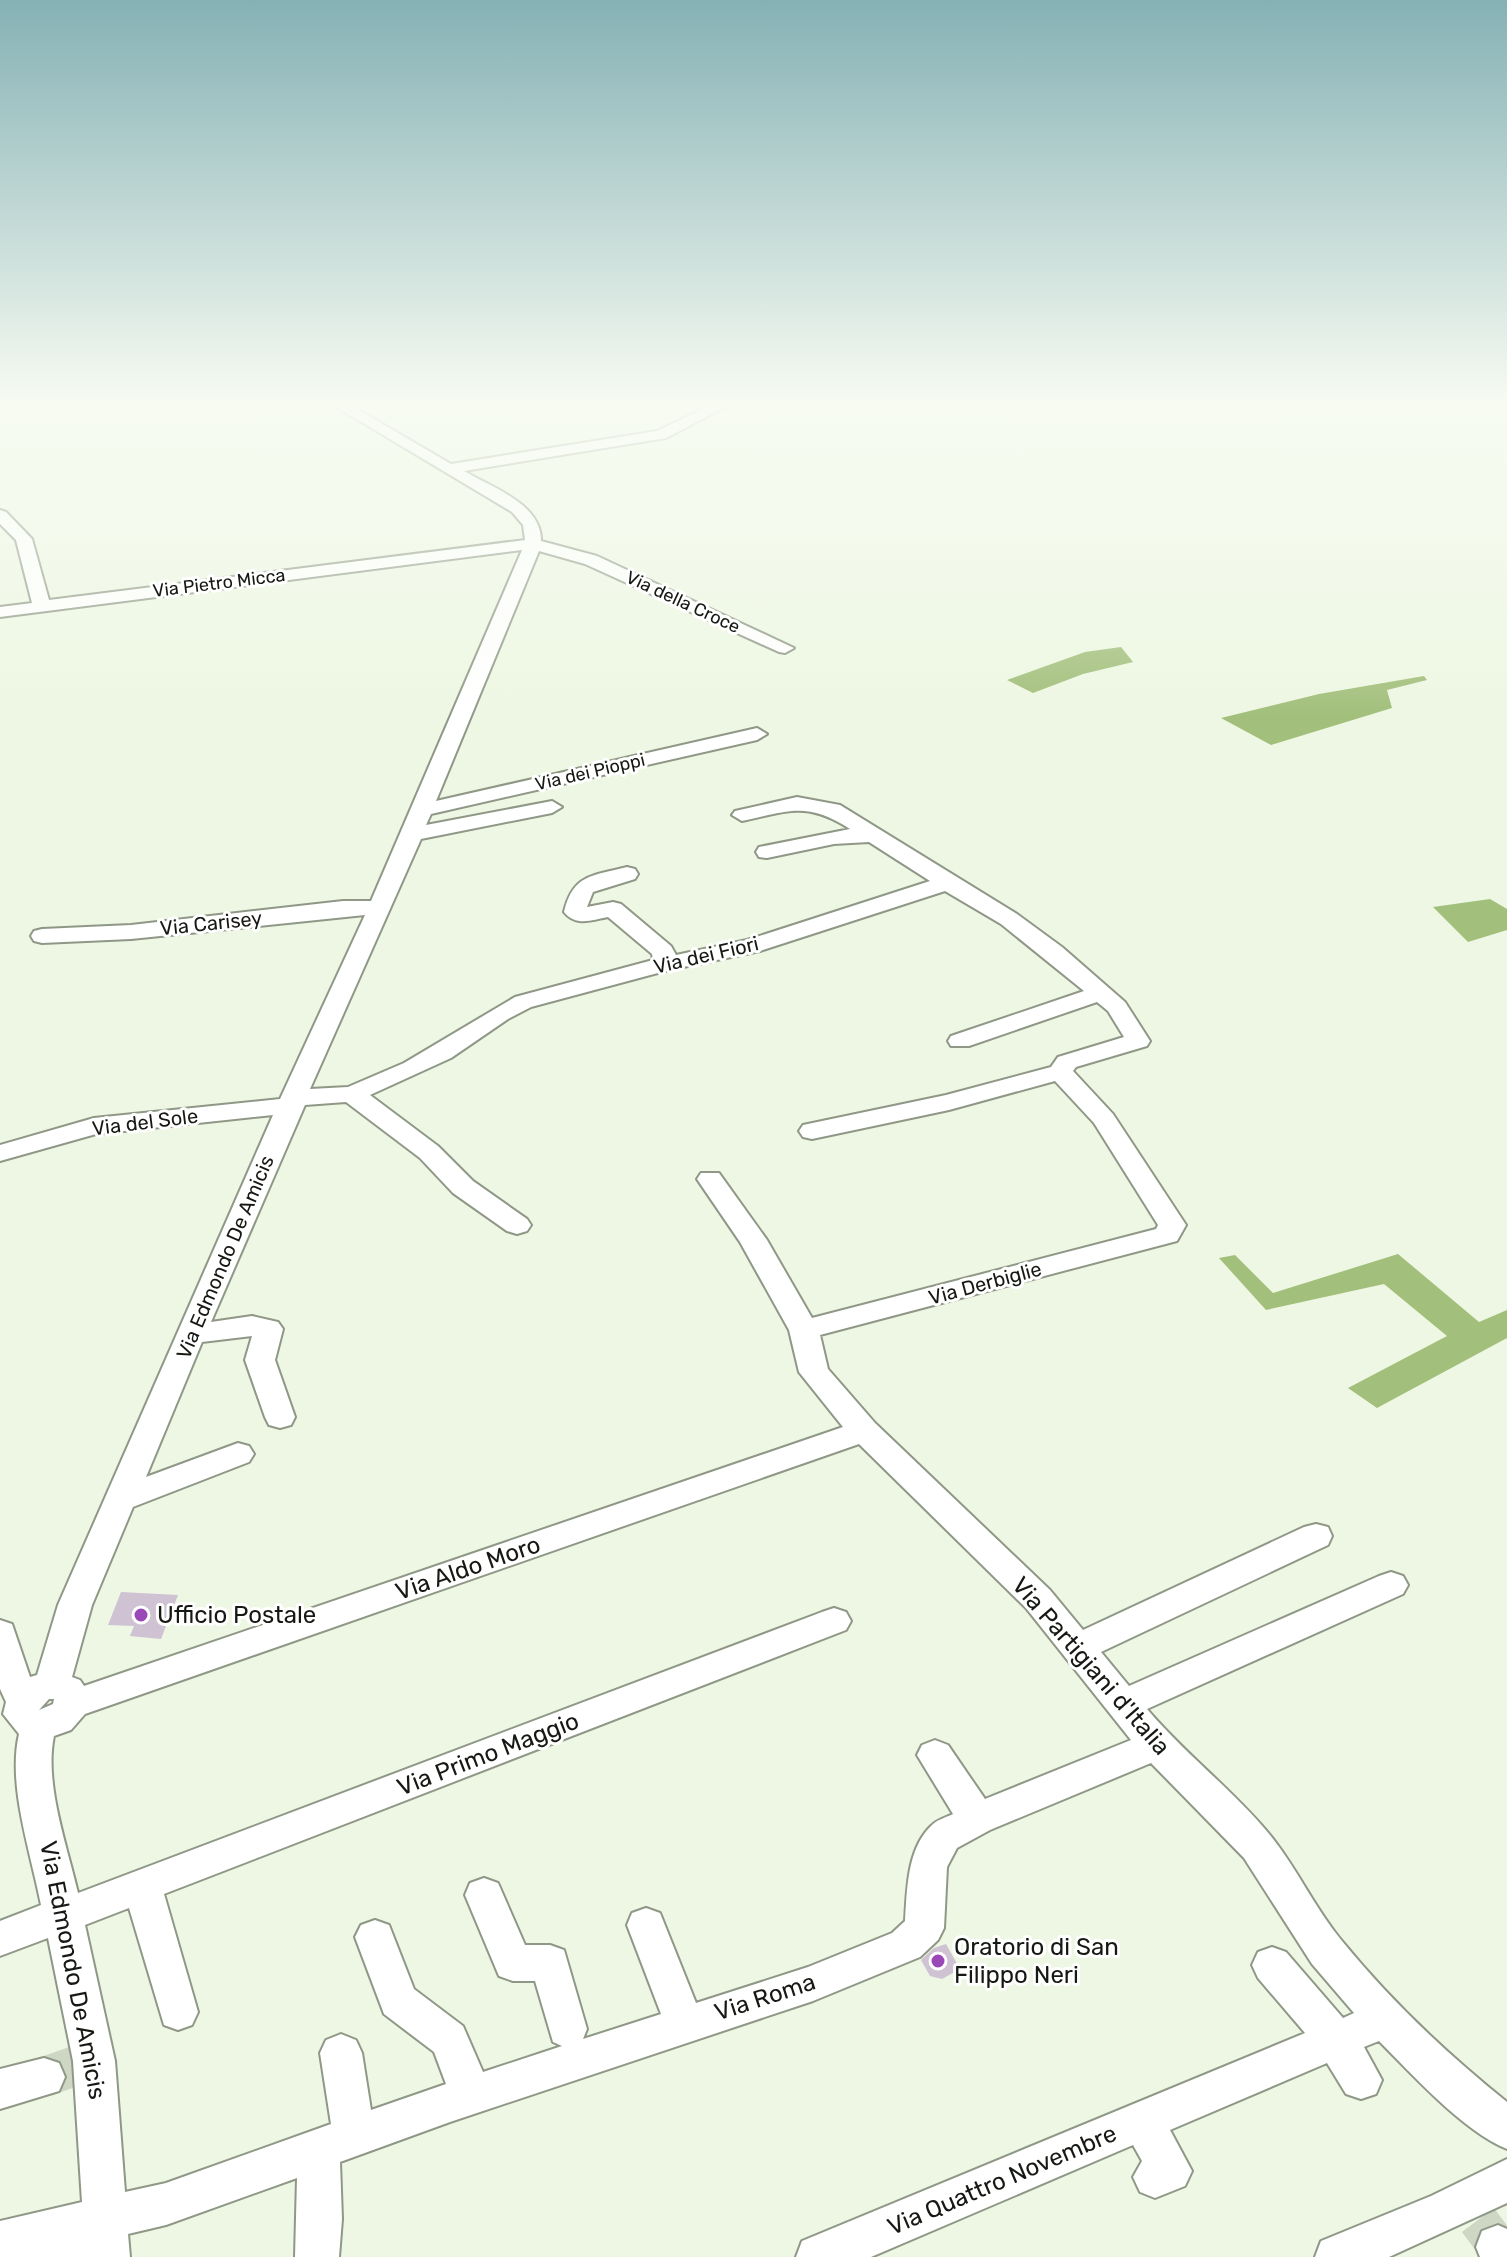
<svg xmlns="http://www.w3.org/2000/svg" width="1507" height="2257" font-family="Rubik,sans-serif">
	<style>
		.forest { fill: #a2bf7b }
		.building { fill: #cec2d3 }
		.lines { fill: none; stroke-linecap: round; stroke-linejoin: round }
		.minor-tunnel { stroke: #ced6c4; stroke-width: 40; stroke-dasharray: 40 20; stroke-linecap: butt }
		.minor-casing { stroke: #8f9886; stroke-width: 4 }
		.minor { fill: #fff; fill-rule: evenodd }
		.poi-dot { fill: #9a48b7; stroke: #fff; stroke-width: 3 }
		.labels { text-anchor: middle; stroke-width: 6; stroke-linejoin: round; paint-order: stroke }
		.far-street-label { font-size: 18px; fill: #161913; stroke: #fff }
		.street-label { font-size: 20px; fill: #161913; stroke: #fff }
		.near-street-label { font-size: 24px; fill: #161913; stroke: #fff }
		.near-poi-label { font-size: 24px; fill: #161913; stroke: #fff; text-anchor: start }
	</style>
	<rect width="100%" height="100%" fill="#eef7e3"/>
	<!-- forest -->
	<g class="forest">
		<path d="M1121,647L1133,662L1083,674L1033,693L1007,680L1085,652Z"/>
		<path d="M1424,676L1427,680L1387,690L1392,708L1271,745L1221,718L1319,694Z"/>
		<path d="M1490,899L1507,909V930L1468,942L1433,907Z"/>
		<path d="M1398,1254L1479,1322L1507,1310V1338L1377,1408L1348,1388L1447,1336L1384,1284L1266,1310L1219,1258L1235,1255L1273,1293Z"/>
	</g>
	<!-- building -->
	<g class="building">
		<path d="M121,1592L178,1595L161,1639L130,1636L134,1626L108,1625Z"/>
		<path d="M946,1944L960,1969L942,1979L930,1976L921,1960L934,1948Z"/>
	</g>
	<g class="lines">
		<!-- minor-tunnel -->
		<g class="minor-tunnel">
			<path d="M44,2077L78,2065"/>
			<path d="M1478,2220L1498,2247"/>
		</g>
		<!-- minor casing -->
		<g class="minor-casing">
			<g id="minor">
				<path d="M328,402H345L451,464L657,431L717,402H735L666,438L464,471C491,487 542,504 541,541L597,556L794,648L785,653L779,652L585,564L539,551L436,801L757,728L767,734L757,740L431,814L426,825L552,801L562,807L552,813L421,839L310,1089L348,1087L404,1063L515,997L653,960L652,954L608,917C592,920 576,927 564,912C573,874 592,876 627,867L635,869L638,874L635,879L593,892L587,907L613,902L621,904L671,946L676,955L747,940L930,881L869,842L834,844L767,858L759,857L756,852L759,847L850,829C807,801 789,811 742,821L732,815L735,811L797,797L840,805L1017,914L1062,947L1125,1002L1150,1041L1147,1046L1076,1067L1073,1071L1113,1114L1186,1225L1177,1241L820,1335L828,1369L875,1423L1050,1590L1083,1630L1304,1527L1316,1524L1328,1527L1332,1536L1328,1545L1101,1652L1129,1686L1379,1576L1391,1572L1403,1576L1408,1585L1403,1594L1147,1709C1185,1754 1233,1790 1270,1835C1297,1868 1315,1909 1342,1941C1391,2001 1447,2054 1507,2102V2149C1464,2132 1412,2074 1379,2041L1364,2047L1382,2080L1376,2094L1361,2099L1346,2094L1327,2063L1170,2130L1192,2171L1185,2186L1155,2198L1140,2192L1133,2177L1142,2161L1133,2145L871,2257H796L802,2241L1305,2033L1258,1978L1252,1965L1258,1952L1272,1947L1286,1952L1343,2018L1354,2013L1312,1964L1244,1858L1151,1763L990,1830L957,1848L947,1867L944,1928L938,1940L920,1957L813,2001L450,2122L340,2162L342,2219L339,2257H295L297,2178L166,2225L128,2234L130,2257H0V2221L82,2202L73,2061L48,1938L0,1956V1921L41,1905C31,1853 7,1785 19,1734L3,1714L6,1702L0,1689V1620L12,1624L30,1677L37,1675L58,1605L273,1115L96,1134L0,1161V1145L94,1118L280,1099L365,915L131,939L42,943L34,941L31,936L34,931L42,929L131,925L343,901H371L522,550L0,617V607L32,603L16,540L0,524V510L6,512L32,539L49,600L525,540L523,525L512,512ZM945,891L1001,924L1084,991L951,1036L948,1041L951,1046H969L1097,1002L1108,1011L1124,1037L1058,1057L1051,1067L946,1095L803,1125L799,1131L803,1137L812,1139L949,1110L1055,1081L1094,1123L1158,1225L1156,1229L812,1318L767,1240L719,1173H701L697,1179L740,1242L789,1330L799,1372L843,1427L84,1686L80,1680L72,1677L92,1605L133,1507L249,1462L254,1454L249,1446L238,1443L146,1477L202,1342L252,1336L245,1360L265,1417L269,1425L280,1428L291,1425L295,1417L275,1360L283,1329L278,1322L252,1316L211,1322L305,1105L346,1102L420,1158L453,1193L507,1231L517,1234L527,1231L531,1225L527,1219L473,1181L438,1146L370,1095L451,1058L508,1019L531,1007L669,970L760,951ZM859,1444L1026,1608L1131,1740L985,1799L948,1745L935,1740L922,1745L917,1755L953,1814C947,1817 936,1820 931,1826C907,1849 907,1890 905,1921L892,1933L808,1967L696,2003L660,1913L646,1908L632,1913L627,1925L661,2014L583,2039L587,2029L564,1950L550,1945H525L498,1883L484,1878L470,1883L465,1895L499,1976L513,1981H535L553,2042L562,2046L483,2072L463,2026L414,1989L389,1925L375,1920L361,1925L355,1937L384,2014L434,2052L446,2084L371,2110L362,2053L356,2040L341,2034L326,2040L320,2053L331,2124L166,2183L125,2192L115,2061L85,1925L129,1908L164,2025L178,2030L192,2025L198,2012L164,1894L846,1630L851,1621L846,1612L834,1608L822,1612L78,1893C67,1846 44,1783 54,1736L71,1730L85,1714ZM49,1699H54L53,1704L39,1710Z"/>
				<path d="M44,2058L59,2063L65,2077L59,2091L0,2109V2069Z"/>
				<path d="M1507,2159V2203L1389,2257H1315L1321,2241L1431,2196Z"/>
				<path d="M1498,2225L1507,2229V2257H1480L1476,2247L1482,2231Z"/>
			</g>
		</g>
		<!-- minor -->
		<use href="#minor" class="minor"/>
	</g>
	<!-- sky -->
	<linearGradient id="sky" x2="0" y2="1"><stop stop-color="#85b1b5"/><stop offset="0.56" stop-color="#f7fbf2"/><stop offset="1" stop-color="#f7fbf2" stop-opacity="0"/></linearGradient>
	<rect width="1507" height="718" fill="url(#sky)"/>
	<!-- markers -->
	<g class="poi-dot">
		<circle cx="141" cy="1615" r="8"/>
		<circle cx="938" cy="1961" r="8"/>
	</g>
	<g class="labels">
		<!-- far-street labels -->
		<g class="far-street-label">
			<text transform="translate(219 583) rotate(-7)" y="6">Via Pietro Micca</text>
			<text transform="translate(683 602) rotate(25)" y="6">Via della Croce</text>
			<text transform="translate(590 772) rotate(-13)" y="6">Via dei Pioppi</text>
		</g>
		<!-- street labels -->
		<g class="street-label">
			<text transform="translate(211 923) rotate(-6)" y="7">Via Carisey</text>
			<text transform="translate(706 955) rotate(-13)" y="7">Via dei Fiori</text>
			<text transform="translate(145 1122) rotate(-7)" y="7">Via del Sole</text>
			<text transform="translate(225 1257) rotate(-67)" y="7">Via Edmondo De Amicis</text>
			<text transform="translate(985 1283) rotate(-15)" y="7">Via Derbiglie</text>
		</g>
		<!-- near-street labels -->
		<g class="near-street-label">
			<text transform="translate(468 1568) rotate(-19)" y="8">Via Aldo Moro</text>
			<text transform="translate(1091 1666) rotate(49)" y="8">Via Partigiani d'Italia</text>
			<text transform="translate(488 1754) rotate(-21)" y="8">Via Primo Maggio</text>
			<text transform="translate(73 1970) rotate(79)" y="8">Via Edmondo De Amicis</text>
			<text transform="translate(765 1997) rotate(-18)" y="8">Via Roma</text>
			<text transform="translate(1002 2180) rotate(-23)" y="8">Via Quattro Novembre</text>
		</g>
		<!-- near-poi labels -->
		<g class="near-poi-label">
			<text x="157" y="1623">Ufficio Postale</text>
			<text x="954" y="1955">Oratorio di San<tspan x="954" dy="28">Filippo Neri</tspan></text>
		</g>
	</g>
</svg>
